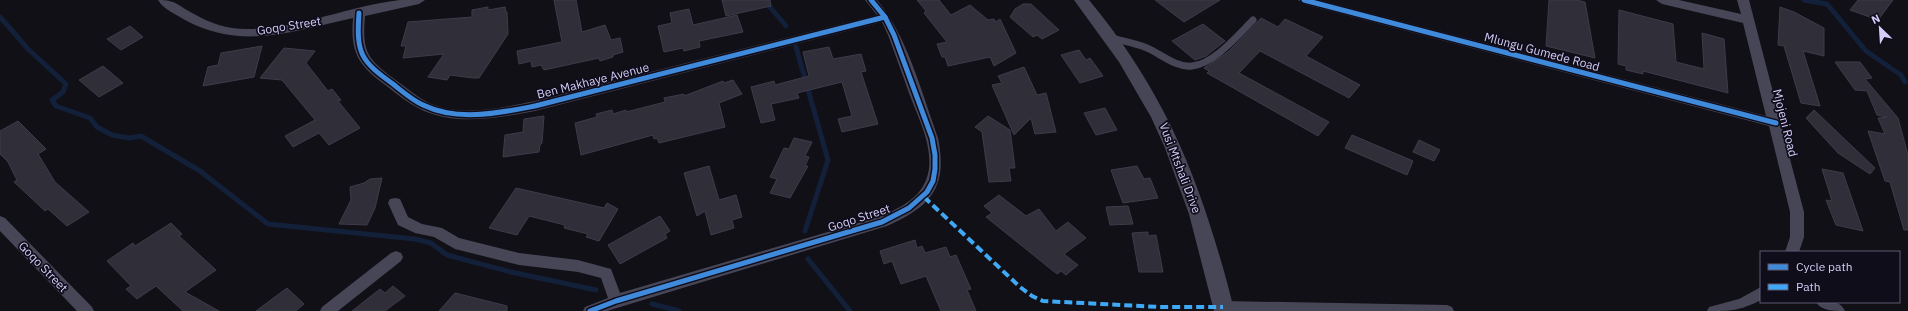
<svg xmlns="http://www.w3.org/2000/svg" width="1908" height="311" font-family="'IBM Plex Sans',sans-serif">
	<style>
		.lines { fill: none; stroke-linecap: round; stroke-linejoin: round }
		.stream { stroke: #13203a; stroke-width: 5 }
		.building { fill: #302e39; stroke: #3f3b4a }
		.service { stroke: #474657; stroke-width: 7 }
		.minor { fill: #474657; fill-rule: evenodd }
		.tertiary { fill: #474657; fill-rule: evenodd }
		.quiet { stroke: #3fa9f5; stroke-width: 4; stroke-dasharray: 8 4; stroke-linecap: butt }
		.cycleway-casing { stroke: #100d1a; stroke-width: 8 }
		.cycleway { stroke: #408adc; stroke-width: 5 }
		.labels { text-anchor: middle; stroke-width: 3.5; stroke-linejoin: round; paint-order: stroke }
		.street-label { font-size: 12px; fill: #d4cdf8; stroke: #100d1a }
	</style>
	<rect width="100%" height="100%" fill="#111017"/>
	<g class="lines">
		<!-- stream -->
		<g class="stream">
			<path d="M764,0L786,26"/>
			<path d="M1804,0L1827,4L1866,51L1901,75L1905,82"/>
			<path d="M0,17L28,49L66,84L63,92L52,100L56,106L90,118L97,127L112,135L129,138L141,136L200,171L268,224L415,239L431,243L447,255L511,272L596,290"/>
			<path d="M796,47L828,160L805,231"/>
			<path d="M808,259L850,311"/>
			<path d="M652,304L679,311"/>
		</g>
	</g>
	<!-- building -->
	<g class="building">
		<path d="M554,0H576L582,32L605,25L611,40L620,38L623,52L613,55V57L600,61L599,58L544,70L541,65L532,67L531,61L519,64L517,51L562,42Z"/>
		<path d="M722,0H770L771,6L726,16Z"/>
		<path d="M917,0H939L951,15L970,5L988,20L994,19L996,22L1000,19L1016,53L994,66L990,57L948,66L945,57H942L937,44L947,42L924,13L926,11Z"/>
		<path d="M1155,0H1220L1184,22Z"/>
		<path d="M1549,0H1576L1585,2L1595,58L1546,46Z"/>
		<path d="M1858,0H1893L1878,20L1850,10Z"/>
		<path d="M1023,4H1031L1059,30L1042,39L1037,35L1033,37L1010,17L1015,9Z"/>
		<path d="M488,7V10L505,7L506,12H507L508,34L479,78H473L450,75L447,80L428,77L444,54L403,58L406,46H401L408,22L472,17V10Z"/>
		<path d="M1780,7L1794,12L1824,28V56L1803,51L1820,106L1801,103L1784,46L1778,45Z"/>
		<path d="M689,9L693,25L737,15L743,32L699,41L700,47L684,51L683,48L664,52L658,26L672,23L670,13Z"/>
		<path d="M1619,10L1673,24L1676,62L1704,69L1702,33L1724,39L1728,93L1643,71V74L1626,70V66L1618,64Z"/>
		<path d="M1261,18L1278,27L1285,19L1323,37L1306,56L1360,85L1349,98L1260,51L1239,73L1329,122L1318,136L1207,73L1209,71L1204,68L1228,52Z"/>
		<path d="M1203,24L1225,41L1206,56L1195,60L1172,41Z"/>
		<path d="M130,26L143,37L121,50L107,39Z"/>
		<path d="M262,46L254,77L203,86L208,67L218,65L221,53Z"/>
		<path d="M829,47L833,59L861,54L866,71L861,72L878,124L842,132L838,119L852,116L842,82L797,93L799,98L771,104L775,120L761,123L751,87L774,81L775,85L809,76L803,52Z"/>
		<path d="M284,48L315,51L306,63L328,91L332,89L341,100L338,101L360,128L329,145L319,133L293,147L285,136L315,120L282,80L260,78Z"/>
		<path d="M1079,50L1086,60L1090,58L1103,76L1080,83L1061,55Z"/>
		<path d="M1835,62H1860L1872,78L1865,79L1898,118L1908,155V230H1904L1890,182L1885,181L1868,131L1885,134L1878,118L1887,117L1877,115L1867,91L1855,90Z"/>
		<path d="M103,66L123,83L99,97L79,80Z"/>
		<path d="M1024,67L1037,95L1046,93L1056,132L1035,134L1031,118L1014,135L992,85L1002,83L998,76Z"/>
		<path d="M733,80L742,94L719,103L725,127L659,143L657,138L654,139L653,135L581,155L575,123L597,117L596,114L612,110L613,114L626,110V112L665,102L664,98L684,94V96L723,81L724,83Z"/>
		<path d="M1105,108L1117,130L1096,135L1084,113Z"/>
		<path d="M1814,110L1875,168L1870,174L1838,153L1806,118Z"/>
		<path d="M544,116L542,143L540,145L539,152L503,157L505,135L523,132L524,119Z"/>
		<path d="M988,116L1010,130L1015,168H1009L1011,181L989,182L982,132L975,127Z"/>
		<path d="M18,121L46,149L38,154L55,182L89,212L67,226L48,209L45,211L14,182L17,180L8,162L0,154V131Z"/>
		<path d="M1352,135L1413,161L1407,175L1345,148Z"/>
		<path d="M794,138L812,142L805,156L809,157L805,166H808L790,198L770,193L777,179L770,177L784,148L789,149Z"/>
		<path d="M1419,140L1440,150L1434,161L1413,152Z"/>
		<path d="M709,166L719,200L736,195L742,217L732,220L734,228L711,235L705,211L697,216L684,173Z"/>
		<path d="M1137,166L1144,179L1150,178L1158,198L1123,203L1111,170Z"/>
		<path d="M1822,169L1843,173L1863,231L1836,225L1826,200L1832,201Z"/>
		<path d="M382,178L375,208L367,225L339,224L351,200L350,187L364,183L370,179Z"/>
		<path d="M516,188L604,208L607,203L618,209L599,241L586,237L588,234L564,228L565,225L529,216L517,235L489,228Z"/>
		<path d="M999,195L1026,216L1039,209L1056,231L1068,222L1086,238L1064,254L1078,265L1066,275L1061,271L1057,274L986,217L992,213L984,206Z"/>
		<path d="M1128,206L1133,224L1110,225L1106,207Z"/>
		<path d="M660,216L670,231L665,234L667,238L620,264L608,245Z"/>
		<path d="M171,223L182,234L179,236L216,270L185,292L219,311H183L156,286L137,299L126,289L131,286L107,261L133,243L135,246Z"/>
		<path d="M1148,232V236L1156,235L1163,272H1139L1132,233Z"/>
		<path d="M915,240L917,248L922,246L925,253L946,247L950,257L956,255L971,289L967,290L976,311H941L926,276L901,284L892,261L884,264L880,251Z"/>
		<path d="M393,286L405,296L385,311H352L380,289L385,293Z"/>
		<path d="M287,288L304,304L296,311H256Z"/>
		<path d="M455,293L507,306V311H439Z"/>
	</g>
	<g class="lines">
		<!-- service -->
		<path class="service" d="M1111,38C1123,41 1135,43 1147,48C1161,54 1176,68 1192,66C1214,64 1238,35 1253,20"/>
		<!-- minor -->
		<g class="minor">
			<path d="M158,0C177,0 178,6 194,14C210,23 227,29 246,29C298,29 349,6 400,0C408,0 417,0 425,0L419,4L365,16C362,53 367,59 397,81C407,88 416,96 427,102C459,118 501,108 535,101L877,15L865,0H877C907,35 922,94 938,138C948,188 931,206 887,226L607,311H583L585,307L608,298L601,278L578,272L519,265L455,249L434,237L415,233L398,225L388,203L390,199L395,198L400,199L408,217L422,224L442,228L459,238L519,253L578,260L611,269L620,293L879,217C895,210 914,202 923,186C940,158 919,120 909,93C902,73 895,54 888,35L882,22L535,111C497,118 454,127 418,108C407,102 397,94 388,87C359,66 350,54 353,18C293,31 243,51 185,20C177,15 163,9 158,0Z"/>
			<path d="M1298,0H1319L1766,116L1743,23L1662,4L1656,0H1679L1741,14L1737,0H1749L1780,119L1782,123L1781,125L1804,212V237L1799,252H1785L1790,237V212L1769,126L1304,4Z"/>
			<path d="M0,216L5,218L92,307L94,311H77L0,231Z"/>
			<path d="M396,251L401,253L403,257L401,261L338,311H320L322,307L391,253Z"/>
			<path d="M1761,287V300C1739,311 1732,311 1707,311L1709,307L1739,299Z"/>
			<path d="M1223,301L1447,305L1452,307L1454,311H1218L1216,307L1218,303Z"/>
			<path d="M1816,302C1827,302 1840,299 1845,311C1834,311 1821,311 1816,302Z"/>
		</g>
		<!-- tertiary -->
		<path class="tertiary" d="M1074,0H1089C1151,75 1187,148 1215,241C1222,264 1229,287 1234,311H1214L1189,214L1165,148L1151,117L1119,62Z"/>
		<!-- quiet -->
		<path class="quiet" d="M924,197L1020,287L1032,296L1043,301L1160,307H1223"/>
		<!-- cycleway casing -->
		<g class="cycleway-casing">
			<g id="cycleway">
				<path d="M1304,0L1776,123"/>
				<path d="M359,13C356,54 361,61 393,84C403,92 412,100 423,105C458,122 499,113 535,106L885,17"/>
				<path d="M590,311L616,301L882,222L909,208L927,192L933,181L935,169V155L932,138L894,35L885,17L871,0"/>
			</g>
		</g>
		<!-- cycleway -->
		<use href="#cycleway" class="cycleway"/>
	</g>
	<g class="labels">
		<!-- street labels -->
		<g class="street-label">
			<text transform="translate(289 26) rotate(-9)" y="4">Goqo Street</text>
			<text transform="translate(1542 52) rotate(15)" y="4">Mlungu Gumede Road</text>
			<text transform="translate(593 81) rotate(-14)" y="4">Ben Makhaye Avenue</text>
			<text transform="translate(1785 123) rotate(76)" y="4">Mjojeni Road</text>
			<text transform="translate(1180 168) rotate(69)" y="4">Vusi Mtshali Drive</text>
			<text transform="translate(859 218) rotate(-18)" y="4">Goqo Street</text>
			<text transform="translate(43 267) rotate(46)" y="4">Goqo Street</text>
		</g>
	</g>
	<!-- legend -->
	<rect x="1760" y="251" width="140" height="52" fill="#100d1a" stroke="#5e5a73"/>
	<rect x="1768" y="264" width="20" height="6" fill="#408adc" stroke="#5e5a73"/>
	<text x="1796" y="271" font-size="12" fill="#d4cdf8">Cycle path</text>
	<rect x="1768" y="284" width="20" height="6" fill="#3fa9f5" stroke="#5e5a73"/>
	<text x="1796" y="291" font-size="12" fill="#d4cdf8">Path</text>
	<!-- north arrow -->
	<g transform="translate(1880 28) rotate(335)" stroke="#100d1a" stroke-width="3" paint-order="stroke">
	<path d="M0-3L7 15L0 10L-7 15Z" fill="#d4cdf8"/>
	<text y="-6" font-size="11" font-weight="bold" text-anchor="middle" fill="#d4cdf8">N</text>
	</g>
</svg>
